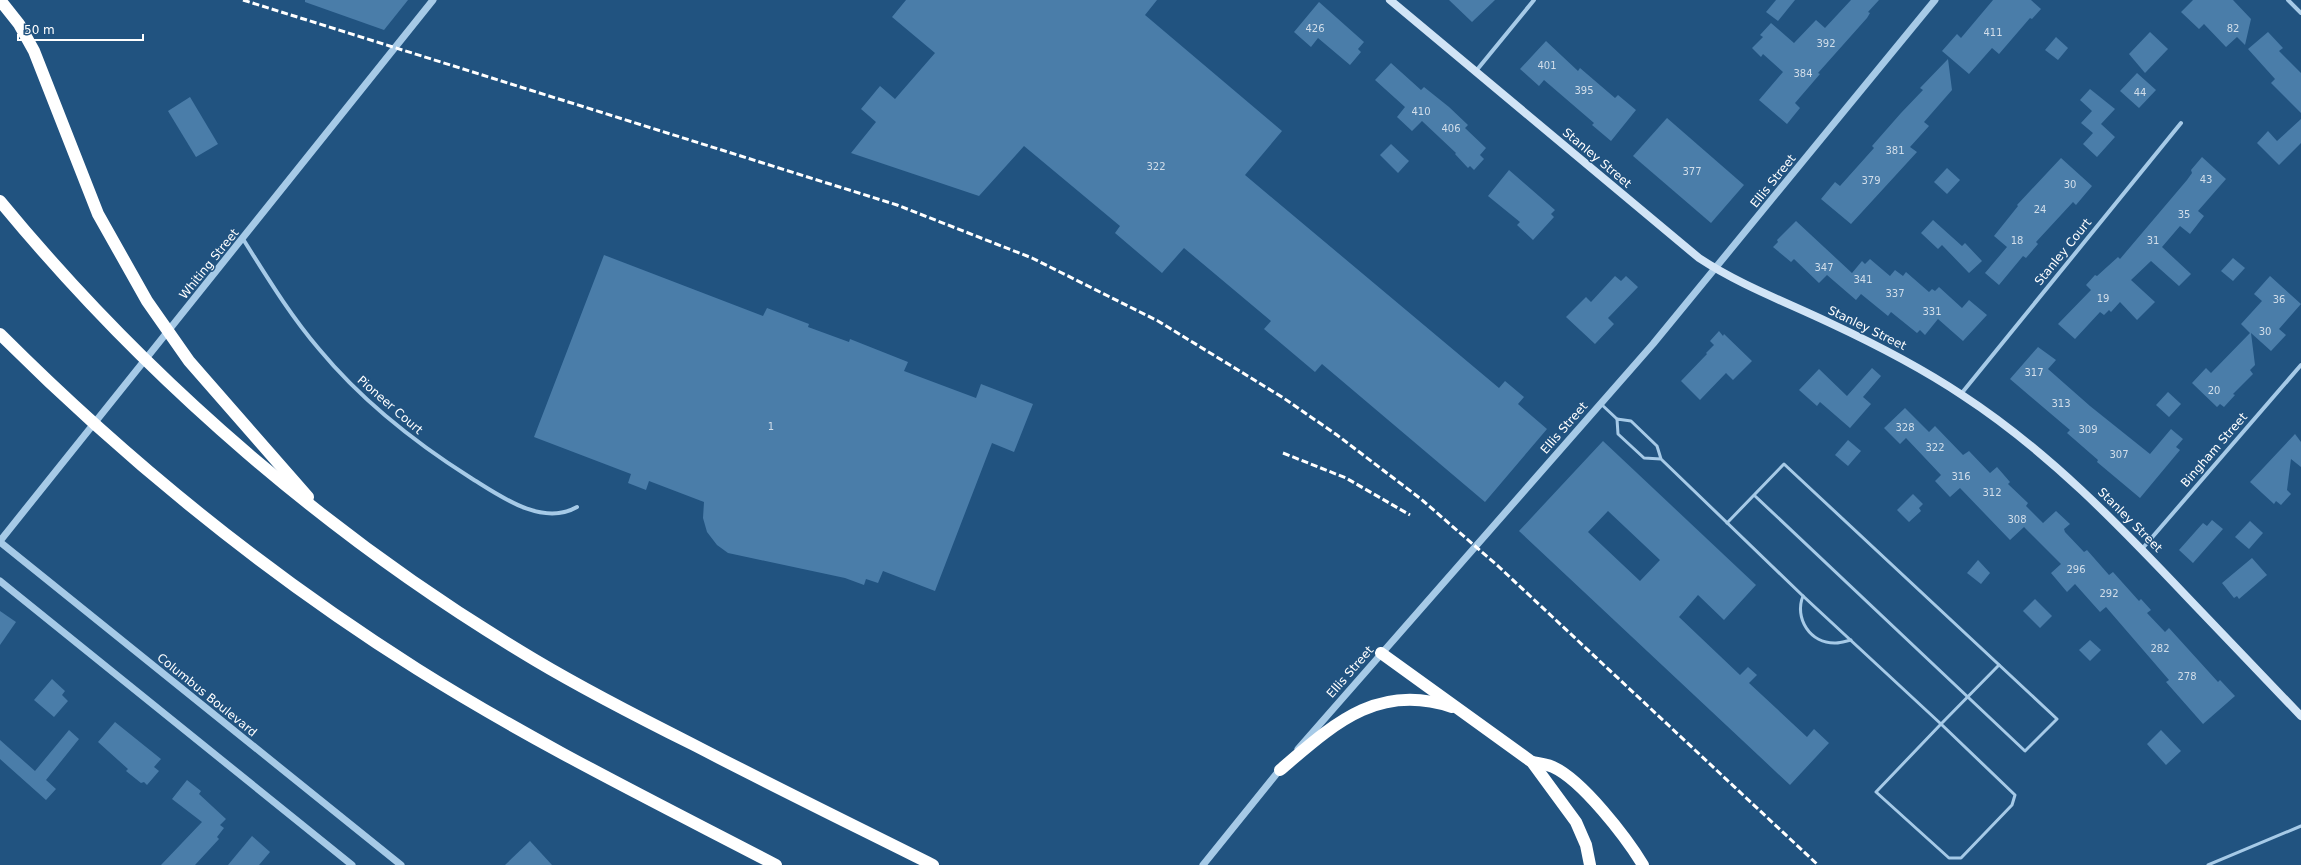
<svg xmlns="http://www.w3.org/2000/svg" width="2301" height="865" font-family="'DejaVu Sans',sans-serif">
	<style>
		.building { fill: #4a7da9; fill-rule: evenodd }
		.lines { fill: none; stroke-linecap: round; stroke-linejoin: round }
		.service { stroke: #a6cae7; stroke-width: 3 }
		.minor { stroke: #a6cae7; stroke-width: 4 }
		.tertiary { stroke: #a6cae7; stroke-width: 7 }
		.secondary { stroke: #d1e4f6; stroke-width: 8 }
		.motorway { stroke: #fff; stroke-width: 12 }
		.rail { stroke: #fff; stroke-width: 3; stroke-dasharray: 7 3; stroke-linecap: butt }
		.labels { text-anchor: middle; stroke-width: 3; stroke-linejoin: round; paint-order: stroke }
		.number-label { font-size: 10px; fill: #d2deea }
		.street-label { font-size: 12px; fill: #fff; stroke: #215380 }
	</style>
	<rect width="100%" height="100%" fill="#215380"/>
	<!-- building -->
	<g class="building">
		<path d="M305,0H408L384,30L305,2Z"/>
		<path d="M906,0H1157L1145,15L1282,131L1245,175L1499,388L1505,381L1524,397L1518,404L1547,429L1485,502L1322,364L1315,372L1264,329L1271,321L1184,248L1162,273L1115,233L1120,226L1024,146L979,196L851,153L876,122L861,109L880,86L895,99L935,53L892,17Z"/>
		<path d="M1449,0H1495L1472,22Z"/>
		<path d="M1776,0H1795L1778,21L1766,12Z"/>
		<path d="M1851,0H1879L1868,12L1870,13L1867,18L1818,73L1820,74L1795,103L1800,108L1787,124L1759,100L1783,72L1763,54L1761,57L1752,48L1763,37L1760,35L1771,23L1794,43L1816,20L1825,28Z"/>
		<path d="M1993,0H2031L2041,9L2032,19L2030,18L1999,54L1992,48L1969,74L1942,51L1957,34L1961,38Z"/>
		<path d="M2193,0H2233L2251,19L2245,45L2237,37L2226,47L2204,24L2199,29L2181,12Z"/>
		<path d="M1319,2L1364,42L1358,49L1361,52L1350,65L1318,38L1311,47L1294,32Z"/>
		<path d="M2150,32L2168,49L2145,73L2129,54Z"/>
		<path d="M2268,32L2283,48L2279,51L2301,73V113L2271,83L2275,79L2248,49Z"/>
		<path d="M2056,37L2068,48L2058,60L2045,50Z"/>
		<path d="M1546,41L1578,71L1580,68L1615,98L1618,95L1636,110L1611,141L1592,125L1594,123L1544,80L1539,86L1520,69Z"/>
		<path d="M1948,59L1952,90L1924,122L1929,126L1910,147L1917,152L1851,224L1821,199L1835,182L1840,186L1874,148L1872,146L1901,113L1923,90L1920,88Z"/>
		<path d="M1391,63L1421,90L1424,87L1449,107L1468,125L1465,128L1486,148L1480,155L1484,159L1474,170L1470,166L1468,168L1455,154L1456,153L1422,121L1412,131L1397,117L1405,107L1375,80Z"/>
		<path d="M2137,73L2156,90L2139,108L2120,91Z"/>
		<path d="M2090,89L2115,109L2101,124L2115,137L2097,157L2083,144L2093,133L2081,123L2092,111L2080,100Z"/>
		<path d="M190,97L218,144L196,157L168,111Z"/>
		<path d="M1667,118L1744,185L1711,223L1633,156Z"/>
		<path d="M2301,119V143L2279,165L2257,143L2268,131L2277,141Z"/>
		<path d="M1391,144L1409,161L1398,173L1380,155Z"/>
		<path d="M2202,157L2226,179L2198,211L2204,216L2190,234L2180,226L2162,247L2191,274L2179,286L2151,261L2131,280L2155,302L2137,320L2120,302L2111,312L2109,310L2104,315L2100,312L2075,339L2058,324L2091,290L2086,285L2095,275L2097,276L2118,257L2120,259L2187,180L2192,173L2191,170Z"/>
		<path d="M2061,158L2092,186L2076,205L2073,202L2036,242L2038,244L2026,258L2023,256L1999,285L1985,273L2007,247L1994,236L2018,206L2017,205Z"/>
		<path d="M1947,168L1960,180L1947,194L1934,182Z"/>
		<path d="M1509,170L1555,210L1551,214L1554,217L1533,240L1517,225L1520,222L1488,196Z"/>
		<path d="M1933,220L1962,246L1965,243L1982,261L1969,273L1942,245L1938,249L1921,233Z"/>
		<path d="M1796,221L1852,273L1862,261L1865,264L1870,259L1890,276L1895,270L1903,276L1906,272L1929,292L1932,289L1935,291L1939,287L1962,308L1969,300L1987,315L1963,341L1938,319L1925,335L1920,330L1917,333L1891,312L1888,316L1861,294L1856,300L1827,275L1819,283L1794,259L1791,262L1773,247L1778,242L1777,240Z"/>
		<path d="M604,255L763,316L767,308L809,324L808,327L849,342L850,339L908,362L904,371L976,398L981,384L1033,404L1014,452L992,443L935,591L883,571L878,583L866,579L864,585L845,578L728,553L717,545L707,532L703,518L704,502L649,481L646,490L628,483L631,474L534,437Z"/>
		<path d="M2233,258L2245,268L2233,281L2221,271Z"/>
		<path d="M1615,276L1621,281L1626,276L1638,287L1608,318L1614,324L1595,344L1566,317L1586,297L1591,302Z"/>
		<path d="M2270,276L2301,304L2279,329L2286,335L2271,351L2251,333L2255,365L2250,370L2253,374L2233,394L2235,395L2224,407L2220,404L2217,407L2192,383L2206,368L2211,373L2250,333L2241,324L2262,301L2254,294Z"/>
		<path d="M1719,331L1723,336L1724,334L1752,361L1733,380L1726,373L1700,400L1681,381L1707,354L1706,353L1714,345L1710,341Z"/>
		<path d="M2038,347L2056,360L2048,369L2090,406L2150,454L2171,429L2183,439L2176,447L2180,450L2140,498L2097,462L2098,460L2067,433L2070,430L2010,379Z"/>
		<path d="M1872,368L1881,376L1863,397L1871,404L1850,428L1820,402L1817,406L1799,390L1819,369L1847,396Z"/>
		<path d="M2168,392L2181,404L2169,417L2156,405Z"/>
		<path d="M1905,408L1929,432L1935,426L1963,455L1969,451L1990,473L1997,467L2010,482L2008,484L2028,503L2026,506L2043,523L2056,511L2070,524L2064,529L2065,532L2084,552L2087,550L2109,575L2113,572L2139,601L2141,599L2151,610L2147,613L2165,632L2169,628L2218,682L2220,680L2235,696L2203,724L2166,682L2169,680L2106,607L2100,612L2075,584L2067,592L2051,573L2061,564L2024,527L2010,540L1960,488L1950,497L1935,481L1941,475L1906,438L1900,444L1884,428Z"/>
		<path d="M2295,434L2301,442V467L2291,459L2287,490L2291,494L2281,505L2276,501L2274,504L2250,482Z"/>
		<path d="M1848,440L1861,451L1848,466L1835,455Z"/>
		<path d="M1603,441L1756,585L1724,620L1698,595L1679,617L1740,675L1748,667L1757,675L1749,683L1807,737L1814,729L1829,743L1790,785L1519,531ZM1608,511L1660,560L1640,581L1588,532Z"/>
		<path d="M1913,494L1923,504L1919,508L1921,511L1909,522L1897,510Z"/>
		<path d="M2212,520L2223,529L2193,563L2179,550L2203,523L2207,526Z"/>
		<path d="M2250,521L2263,533L2249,549L2235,537Z"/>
		<path d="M2252,558L2267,575L2239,599L2237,596L2234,598L2222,583Z"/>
		<path d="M1978,560L1990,573L1981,584L1967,573Z"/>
		<path d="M2035,599L2052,616L2040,628L2023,611Z"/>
		<path d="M0,611L16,622L0,645Z"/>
		<path d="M2090,640L2101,650L2090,661L2079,650Z"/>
		<path d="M52,679L65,691L62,695L68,701L54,717L34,700Z"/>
		<path d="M115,722L161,759L154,767L159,771L147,785L144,782L141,783L126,771L128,769L98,742Z"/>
		<path d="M69,730L79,739L46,780L56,789L46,800L0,759V740L35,771Z"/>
		<path d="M2161,730L2181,751L2166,765L2147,744Z"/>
		<path d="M187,780L201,791L199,794L226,819L220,825L224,828L217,837L219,839L195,865H161L202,822L172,799Z"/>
		<path d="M252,836L270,852L259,865H228Z"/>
		<path d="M530,841L552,865H505Z"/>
	</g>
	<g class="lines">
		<!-- service -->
		<g class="service">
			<path d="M1601,404L1617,419"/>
			<path d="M1661,459L1644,458L1618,434L1617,419L1631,421L1657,446L1661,459L1803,596L1941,724L1876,792L1949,858H1961L2012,805L2015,795L1941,724L1999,665"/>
			<path d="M1727,523L1784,464L2057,719L2025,751L1754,495"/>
			<path d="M1803,596C1794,618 1810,644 1836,643C1841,643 1846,641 1851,640"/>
			<path d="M2208,865L2301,826"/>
		</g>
		<!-- minor -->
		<g class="minor">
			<path d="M2288,0L2301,13"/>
			<path d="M1476,71L1534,0"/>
			<path d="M243,239C267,277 290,315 319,349C362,401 414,442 471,478C500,496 542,527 577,507"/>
			<path d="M1961,394L2181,123"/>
			<path d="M2142,549L2301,365"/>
		</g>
		<!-- tertiary -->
		<g class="tertiary">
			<path d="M0,541L433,0"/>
			<path d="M0,542L401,865"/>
			<path d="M0,581L352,865"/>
			<path d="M1298,749L1653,344L1935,0"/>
			<path d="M1203,865L1282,767"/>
		</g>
		<!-- secondary -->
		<path class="secondary" d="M1390,0L1699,258C1740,285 1786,302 1830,323C1875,344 1920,367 1962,395C2048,451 2119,525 2190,600C2227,639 2264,677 2301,716"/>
		<!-- motorway -->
		<g class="motorway">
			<path d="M0,0L19,24L34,51L98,214L147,301L189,361L308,497"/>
			<path d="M0,201C149,382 333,540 535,660C587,691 640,718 694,745C773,786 853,825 933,865"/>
			<path d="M0,334C126,460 267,574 417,669C533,742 655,802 776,865"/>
			<path d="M1381,653L1532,762L1576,822L1586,845L1590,865"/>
			<path d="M1532,762C1539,763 1546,764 1553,767C1582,780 1626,837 1643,865"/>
			<path d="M1280,770C1333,725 1377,682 1452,707"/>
		</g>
		<!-- rail -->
		<g class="rail">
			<path d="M243,0L897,205L1032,258L1158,321L1282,397L1337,435L1421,499L1498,566L1818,865"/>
			<path d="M1283,453L1346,478L1410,515"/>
		</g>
	</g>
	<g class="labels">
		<!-- number labels -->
		<g class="number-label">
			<text x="1315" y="32">426</text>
			<text x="2233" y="32">82</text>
			<text x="1993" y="36">411</text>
			<text x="1826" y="47">392</text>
			<text x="1547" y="69">401</text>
			<text x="1803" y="77">384</text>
			<text x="1584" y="94">395</text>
			<text x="2140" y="96">44</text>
			<text x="1421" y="115">410</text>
			<text x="1451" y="132">406</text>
			<text x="1895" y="154">381</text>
			<text x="1156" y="170">322</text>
			<text x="1692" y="175">377</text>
			<text x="2206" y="183">43</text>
			<text x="1871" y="184">379</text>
			<text x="2070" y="188">30</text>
			<text x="2040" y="213">24</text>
			<text x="2184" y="218">35</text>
			<text x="2017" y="244">18</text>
			<text x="2153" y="244">31</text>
			<text x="1824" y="271">347</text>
			<text x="1863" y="283">341</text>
			<text x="1895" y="297">337</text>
			<text x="2103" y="302">19</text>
			<text x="2279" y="303">36</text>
			<text x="1932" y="315">331</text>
			<text x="2265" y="335">30</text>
			<text x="2034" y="376">317</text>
			<text x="2214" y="394">20</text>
			<text x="2061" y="407">313</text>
			<text x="771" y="430">1</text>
			<text x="1905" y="431">328</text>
			<text x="2088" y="433">309</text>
			<text x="1935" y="451">322</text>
			<text x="2119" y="458">307</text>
			<text x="1961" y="480">316</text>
			<text x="1992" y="496">312</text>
			<text x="2017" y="523">308</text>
			<text x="2076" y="573">296</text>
			<text x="2109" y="597">292</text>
			<text x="2160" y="652">282</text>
			<text x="2187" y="680">278</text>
		</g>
		<!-- street labels -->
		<g class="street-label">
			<text transform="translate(1597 158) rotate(40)" y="4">Stanley Street</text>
			<text transform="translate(1773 181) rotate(-51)" y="4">Ellis Street</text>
			<text transform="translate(2063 252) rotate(-51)" y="4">Stanley Court</text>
			<text transform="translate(209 264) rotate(-51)" y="4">Whiting Street</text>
			<text transform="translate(1867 328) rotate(26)" y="4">Stanley Street</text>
			<text transform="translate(390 405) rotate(41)" y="4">Pioneer Court</text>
			<text transform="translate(1564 428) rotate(-49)" y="4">Ellis Street</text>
			<text transform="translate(2214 450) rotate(-49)" y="4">Bingham Street</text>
			<text transform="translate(2130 520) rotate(45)" y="4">Stanley Street</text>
			<text transform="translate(1350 672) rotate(-49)" y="4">Ellis Street</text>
			<text transform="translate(207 695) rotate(39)" y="4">Columbus Boulevard</text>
		</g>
	</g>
	<!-- scale -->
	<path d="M18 34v6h125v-6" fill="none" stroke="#ffffff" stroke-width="2"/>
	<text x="24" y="34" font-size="12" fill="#ffffff" stroke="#215380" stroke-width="3" paint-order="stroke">50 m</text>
</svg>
